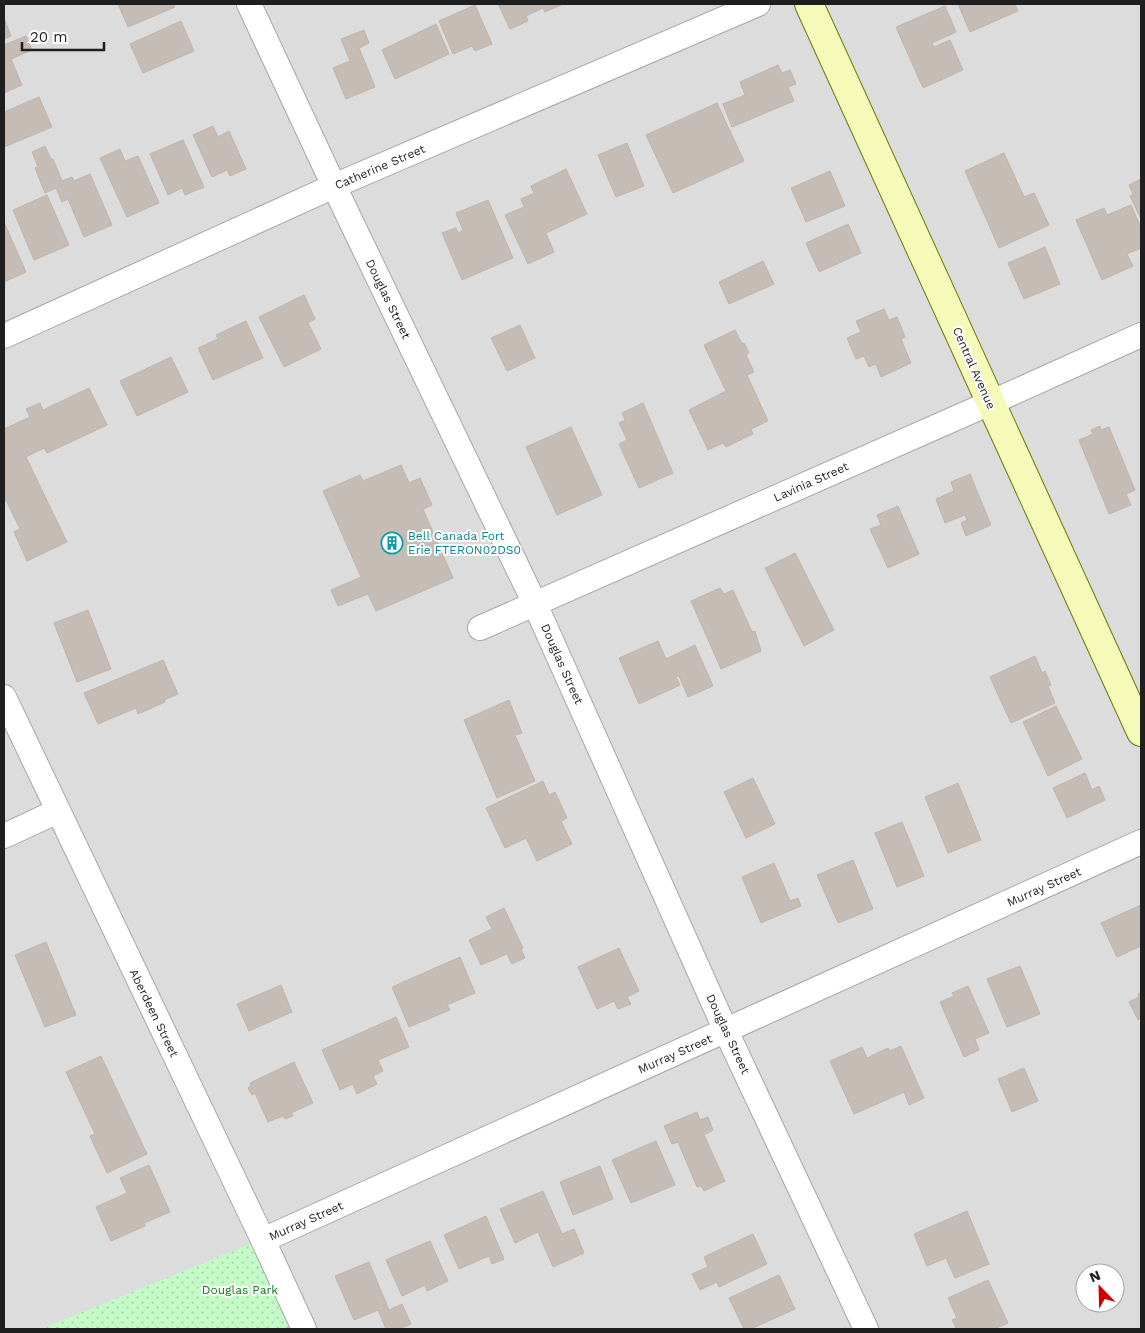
<svg xmlns="http://www.w3.org/2000/svg" width="1145" height="1333" font-family="'Work Sans',sans-serif">
	<style>
		.residential { fill: #dddcdc; fill-rule: evenodd }
		.park { fill: url(#park-dots) }
		.building { fill: #c5bcb5; stroke: #c2b3a8 }
		.lines { fill: none; stroke-linecap: round; stroke-linejoin: round }
		.street-casing { stroke: #a6a6a6; stroke-width: 26 }
		.secondary-casing { stroke: #6b7804; stroke-width: 30 }
		.street { stroke: #fff; stroke-width: 24 }
		.secondary { stroke: #f6fab9; stroke-width: 28 }
		.labels { text-anchor: middle; stroke-width: 4; stroke-linejoin: round; paint-order: stroke }
		.street-label { font-size: 12px; fill: #1f1f1f; stroke: #fff }
		.culture-label { font-size: 12px; fill: #0d838f; stroke: #fff; text-anchor: start }
		.park-label { font-size: 12px; fill: #0b7f15; stroke: #fff }
	</style>
	<defs>
		<pattern id="park-dots" width="8" height="8" patternUnits="userSpaceOnUse" patternTransform="scale(1.25)"><rect width="8" height="8" fill="#c3fac7"/><path d="M2 2h.1M6 6h.1" fill="none" stroke="#a7d6aa" stroke-width="1.8" stroke-linecap="round"/></pattern>
	</defs>
	<rect width="100%" height="100%" fill="#f0ece5"/>
	<!-- residential -->
	<path class="residential" d="M4,4H1141V1329H4ZM1085,1273H1115V1303H1085Z"/>
	<!-- park -->
	<path class="park" d="M262,1239L304,1329H41Z"/>
	<!-- building -->
	<g class="building">
		<path d="M118,4H173L175,7L128,27Z"/>
		<path d="M498,4H563L545,12L543,8L526,16L528,21L510,29Z"/>
		<path d="M958,4H1015L1018,11L970,32Z"/>
		<path d="M475,5L492,44L475,51L472,46L453,54L439,21Z"/>
		<path d="M945,6L956,32L932,43L934,47L950,40L963,70L923,88L896,27Z"/>
		<path d="M4,18L11,36L4,39Z"/>
		<path d="M181,21L194,51L143,73L130,44Z"/>
		<path d="M436,24L449,54L395,79L382,50Z"/>
		<path d="M364,30L369,43L359,48L375,87L346,99L333,68L350,61L341,39Z"/>
		<path d="M26,36L32,50L11,59L22,85L4,93V45Z"/>
		<path d="M778,65L782,73L790,70L796,84L788,87L794,101L732,127L723,104L745,95L740,82Z"/>
		<path d="M39,97L52,127L4,147V112Z"/>
		<path d="M717,103L744,161L673,193L646,135Z"/>
		<path d="M213,126L218,137L229,131L246,169L230,176L227,170L212,177L193,135Z"/>
		<path d="M183,140L204,187L185,195L182,188L168,195L150,154Z"/>
		<path d="M627,143L644,186L616,197L598,155Z"/>
		<path d="M45,146L51,159H53L62,181L72,177L74,181L90,174L112,225L84,237L68,199L62,202L56,188L45,193L35,168L38,167L32,152Z"/>
		<path d="M120,149L125,161L138,156L159,203L127,217L100,158Z"/>
		<path d="M1004,153L1024,197L1034,193L1049,225L999,248L965,171Z"/>
		<path d="M566,169L587,214L546,233L554,252L528,264L505,215L524,207L521,199L534,193L531,186Z"/>
		<path d="M830,171L845,206L806,222L791,188Z"/>
		<path d="M1141,179V219L1130,196L1133,194L1129,185Z"/>
		<path d="M47,195L69,245L34,260L13,210Z"/>
		<path d="M488,200L513,258L462,280L442,233L456,228L458,233L463,230L456,213Z"/>
		<path d="M1131,205L1141,228V248L1127,254L1133,266L1102,280L1076,220L1104,208L1107,215Z"/>
		<path d="M4,222L26,272L4,282Z"/>
		<path d="M848,224L861,253L819,272L806,243Z"/>
		<path d="M1045,247L1060,284L1024,299L1008,263Z"/>
		<path d="M763,261L774,284L729,304L719,282Z"/>
		<path d="M304,295L315,319L308,323L321,349L284,367L259,317Z"/>
		<path d="M884,309L889,320L897,317L905,337L901,339L911,363L881,377L876,364L869,367L864,356L856,359L847,338L861,332L856,321Z"/>
		<path d="M246,321L263,358L213,380L198,348L218,339L216,335Z"/>
		<path d="M520,325L535,358L507,371L491,338Z"/>
		<path d="M735,330L742,344L744,343L749,353L746,355L754,372L747,375L768,421L751,429L753,434L726,447L723,443L708,450L689,410L726,391L704,345Z"/>
		<path d="M171,357L188,392L137,416L120,381Z"/>
		<path d="M89,388L107,425L47,453L44,448L26,457L67,542L27,561L14,532L20,529L6,500L4,501V429L30,417L26,409L40,403L43,410Z"/>
		<path d="M643,403L673,473L639,488L619,444L627,440L619,423L625,420L622,413Z"/>
		<path d="M1100,426L1101,430L1109,427L1135,490L1126,494L1131,505L1109,514L1079,440L1093,434L1091,430Z"/>
		<path d="M571,427L602,495L557,515L526,447Z"/>
		<path d="M401,465L409,483L420,478L432,505L423,509L453,578L376,611L368,594L338,606L331,590L361,577L323,491L360,475L363,481Z"/>
		<path d="M970,474L991,525L966,536L961,523L967,520L965,515L945,523L936,499L954,491L951,482Z"/>
		<path d="M898,506L919,554L888,568L870,529L881,525L877,515Z"/>
		<path d="M795,553L834,630L804,646L765,568Z"/>
		<path d="M720,588L724,594L733,590L752,632L755,631L761,651L721,669L691,601Z"/>
		<path d="M88,610L111,669L77,682L54,623Z"/>
		<path d="M658,641L666,659L695,645L713,686L688,697L679,676L676,677L680,685L639,704L619,658Z"/>
		<path d="M1035,656L1042,673L1045,671L1051,685L1048,686L1055,703L1011,723L990,677Z"/>
		<path d="M163,660L178,694L164,700L165,702L138,714L136,708L98,724L84,693Z"/>
		<path d="M509,700L522,733L515,735L535,781L497,798L464,720Z"/>
		<path d="M1056,706L1082,759L1048,776L1023,722Z"/>
		<path d="M1085,773L1092,790L1099,786L1105,800L1067,818L1053,788Z"/>
		<path d="M753,778L775,824L746,838L724,792Z"/>
		<path d="M543,781L549,795L555,792L567,818L561,821L572,844L537,861L526,838L505,848L486,808Z"/>
		<path d="M958,783L981,840L948,853L925,797Z"/>
		<path d="M902,822L924,876L897,887L875,833Z"/>
		<path d="M853,860L873,909L838,923L817,875Z"/>
		<path d="M774,863L790,901L798,898L801,906L761,923L742,877Z"/>
		<path d="M1141,905V946L1117,957L1101,923Z"/>
		<path d="M504,908L523,948L521,949L525,958L512,964L507,954L481,965L469,940L492,929L486,917Z"/>
		<path d="M46,942L76,1015L45,1027L15,955Z"/>
		<path d="M619,948L639,991L627,997L631,1004L618,1009L614,1001L597,1009L578,967Z"/>
		<path d="M460,957L475,993L447,1005L450,1010L409,1027L392,987Z"/>
		<path d="M1020,966L1040,1014L1007,1027L987,979Z"/>
		<path d="M281,985L292,1012L249,1031L237,1004Z"/>
		<path d="M968,986L989,1033L975,1039L979,1050L964,1057L940,1002L954,996L952,993Z"/>
		<path d="M1141,992V1018L1138,1020L1129,1002L1139,997L1138,994Z"/>
		<path d="M396,1017L409,1047L378,1060L383,1071L373,1076L377,1084L357,1094L353,1084L340,1090L322,1050Z"/>
		<path d="M901,1046L924,1098L909,1105L904,1092L854,1114L830,1061L862,1047L867,1058L888,1048L890,1051Z"/>
		<path d="M101,1056L147,1154L107,1173L90,1136L95,1134L66,1072Z"/>
		<path d="M294,1062L313,1103L291,1113L293,1116L285,1119L283,1116L268,1122L255,1093L252,1095L248,1088L251,1086L250,1083Z"/>
		<path d="M1024,1068L1038,1101L1012,1112L998,1079Z"/>
		<path d="M697,1112L700,1120L708,1117L713,1130L704,1135L725,1181L704,1191L701,1186L697,1187L678,1142L672,1144L664,1126Z"/>
		<path d="M656,1141L675,1185L631,1203L612,1160Z"/>
		<path d="M149,1165L170,1212L144,1223L145,1226L111,1241L96,1207L127,1193L120,1178Z"/>
		<path d="M600,1166L613,1199L573,1215L560,1182Z"/>
		<path d="M543,1191L562,1234L574,1229L584,1253L553,1267L538,1232L515,1243L500,1209Z"/>
		<path d="M967,1211L989,1264L955,1278L946,1258L927,1266L914,1234Z"/>
		<path d="M486,1216L504,1259L492,1264L489,1256L459,1269L444,1235Z"/>
		<path d="M753,1234L767,1264L719,1287L717,1282L700,1290L692,1274L708,1267L704,1257Z"/>
		<path d="M430,1241L448,1281L427,1291L425,1285L402,1296L386,1260Z"/>
		<path d="M369,1262L389,1310L402,1304L411,1324L399,1329H386L378,1310L354,1320L335,1276Z"/>
		<path d="M779,1275L795,1309L751,1329H744L729,1298Z"/>
		<path d="M988,1280L1008,1323L994,1329H957L952,1320L957,1318L948,1298Z"/>
	</g>
	<g class="lines">
		<!-- street casing -->
		<g class="street-casing">
			<g id="street">
				<path d="M249,4L334,186L535,604L726,1031L866,1329"/>
				<path d="M4,336L334,186L758,4"/>
				<path d="M480,628L990,403L1141,335"/>
				<path d="M4,697L263,1240L304,1329"/>
				<path d="M4,836L58,811"/>
				<path d="M263,1240L1141,842"/>
			</g>
		</g>
		<!-- secondary casing -->
		<g class="secondary-casing">
			<path id="secondary" d="M809,4L1141,732"/>
		</g>
		<!-- street -->
		<use href="#street" class="street"/>
		<!-- secondary -->
		<use href="#secondary" class="secondary"/>
	</g>
	<!-- icons -->
	<defs>
		<g id="building-ring" transform="scale(1.125)"><circle r="9.5" fill="#fff" stroke="#0f9aa8" stroke-width="1.5"/><path d="M-4-6H4V6H1V3H-1V6H-4ZM-2.5-4.3h1.7v1.8h-1.7ZM.8-4.3h1.7v1.8H.8ZM-2.5-1h1.7V.8h-1.7ZM.8-1h1.7V.8H.8Z" fill="#0f9aa8"/></g>
	</defs>
	<g fill-rule="evenodd">
		<use href="#building-ring" x="392" y="543"/>
	</g>
	<g class="labels">
		<!-- street labels -->
		<g class="street-label">
			<text transform="translate(380 167) rotate(-23)" y="4">Catherine Street</text>
			<text transform="translate(388 299) rotate(64)" y="4">Douglas Street</text>
			<text transform="translate(974 368) rotate(66)" y="4">Central Avenue</text>
			<text transform="translate(811 482) rotate(-24)" y="4">Lavinia Street</text>
			<text transform="translate(562 664) rotate(66)" y="4">Douglas Street</text>
			<text transform="translate(1044 887) rotate(-24)" y="4">Murray Street</text>
			<text transform="translate(154 1013) rotate(64)" y="4">Aberdeen Street</text>
			<text transform="translate(728 1034) rotate(65)" y="4">Douglas Street</text>
			<text transform="translate(675 1054) rotate(-24)" y="4">Murray Street</text>
			<text transform="translate(306 1221) rotate(-24)" y="4">Murray Street</text>
		</g>
		<!-- culture labels -->
		<g class="culture-label">
			<text x="408" y="540">Bell Canada Fort<tspan x="408" dy="14">Erie FTERON02DS0</tspan></text>
		</g>
		<!-- park labels -->
		<g class="park-label">
			<text x="240" y="1294">Douglas Park</text>
		</g>
	</g>
	<!-- border -->
	<rect width="1145" height="1333" fill="none" stroke="#1f1f1f" stroke-width="10"/>
	<!-- north arrow -->
	<g transform="translate(1100 1288) rotate(337)"><circle r="24" fill="#ffffff" stroke="#a5a5a5"/>
	<path d="M0-4L9 19L0 12L-9 19Z" fill="#ce0100"/>
	<text y="-8" font-size="14" font-weight="bold" text-anchor="middle" fill="#1f1f1f">N</text>
	</g>
	<!-- scale -->
	<path d="M22 42v8h82v-8" fill="none" stroke="#1f1f1f" stroke-width="2.5"/>
	<text x="30" y="42" font-size="15" fill="#1f1f1f" stroke="#ffffff" stroke-width="4" paint-order="stroke">20 m</text>
</svg>
